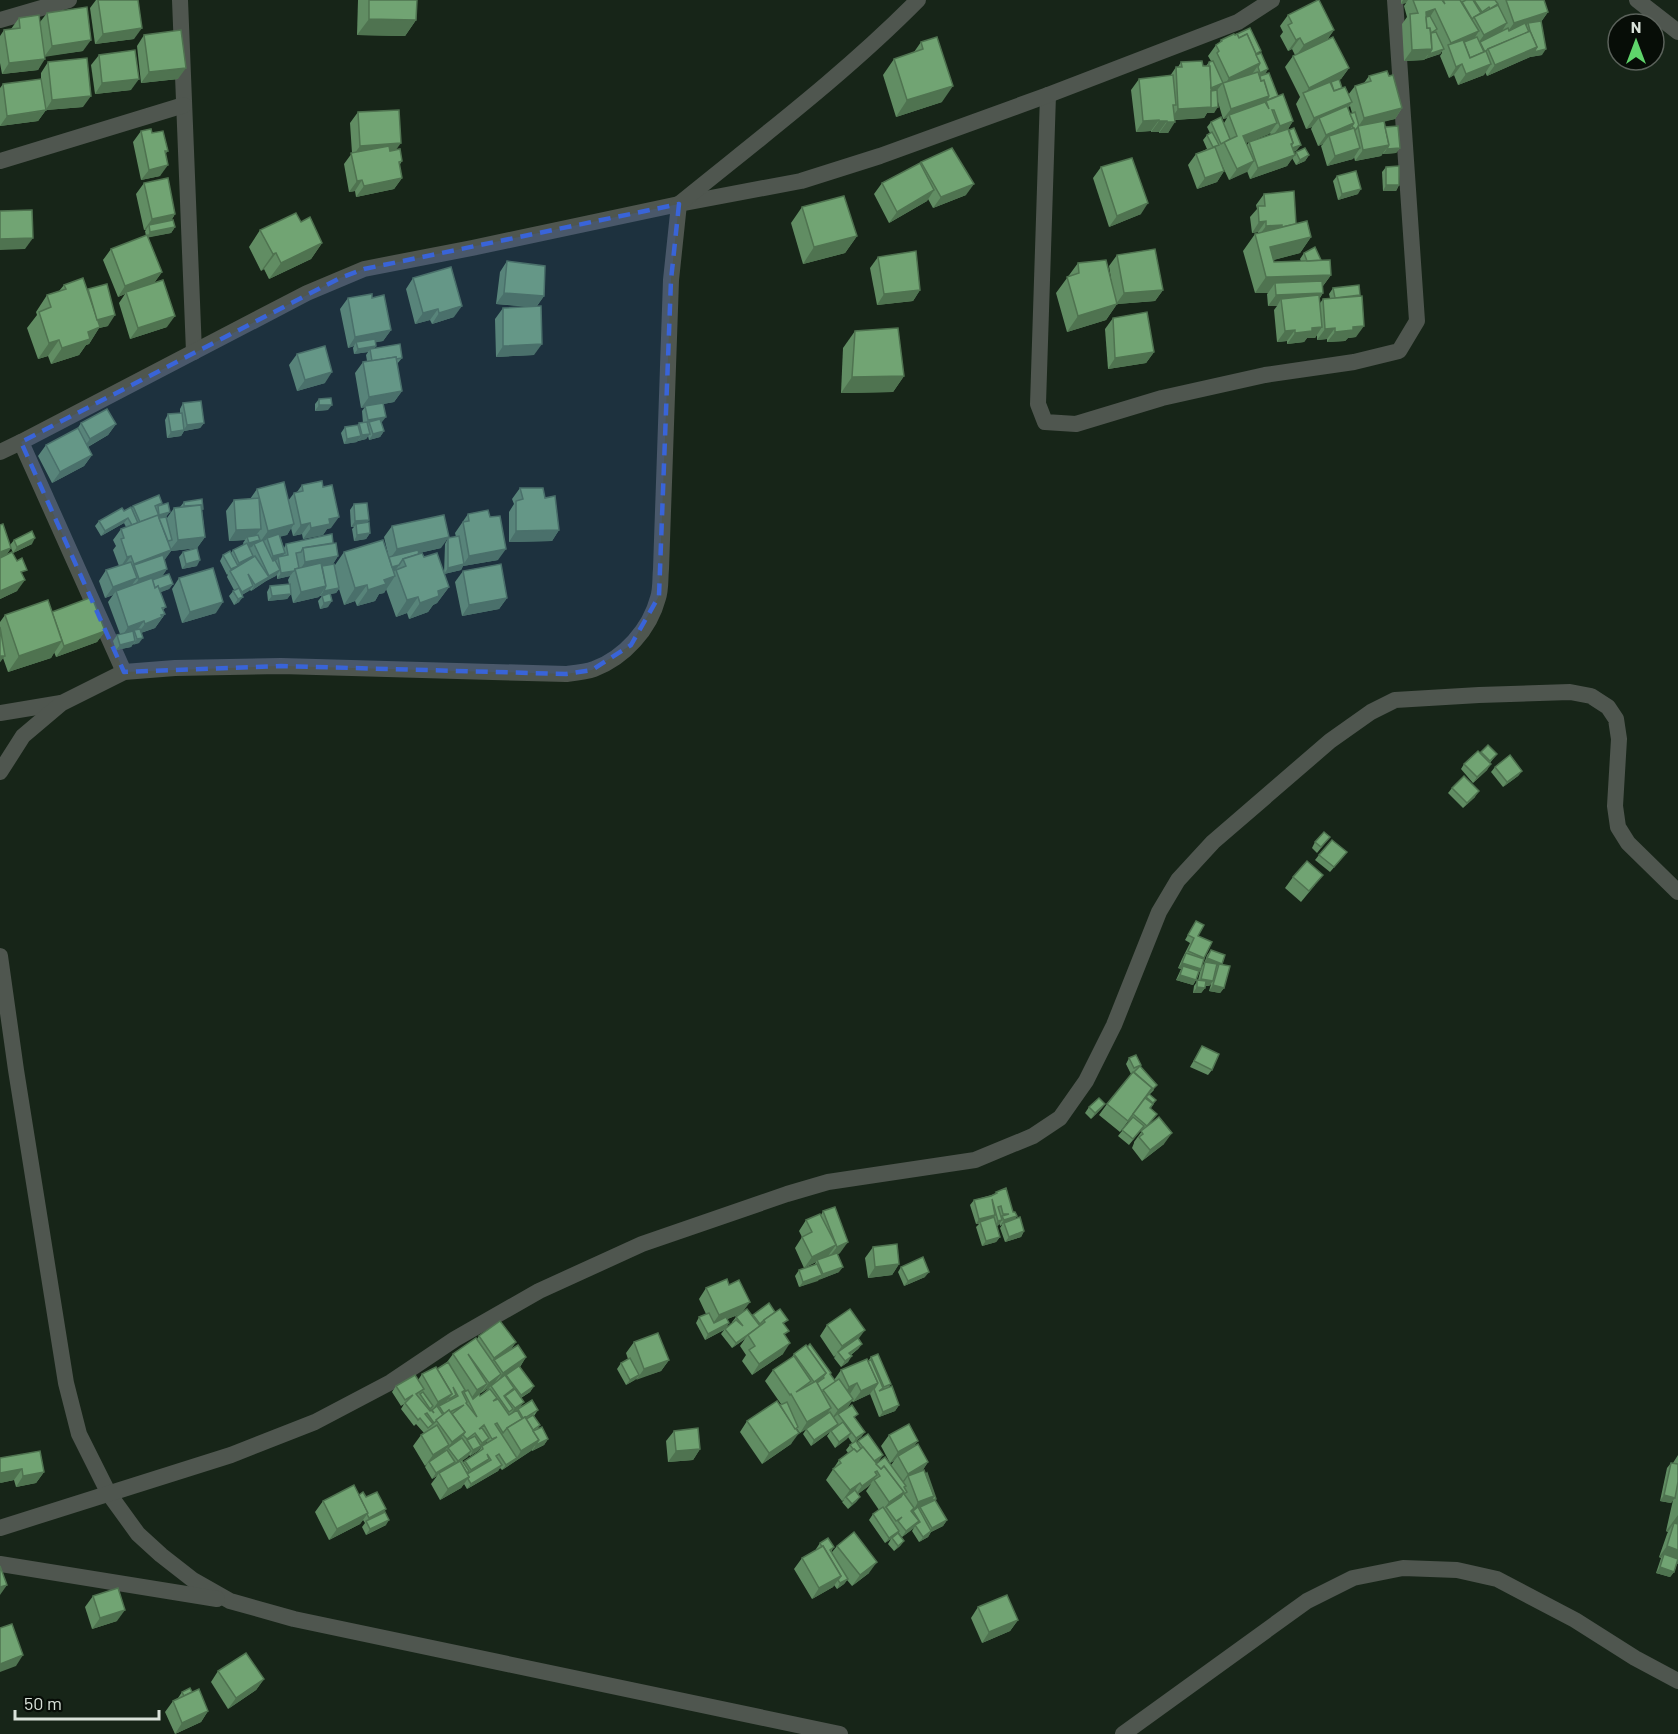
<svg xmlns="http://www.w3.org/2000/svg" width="1678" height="1734" font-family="Barlow,sans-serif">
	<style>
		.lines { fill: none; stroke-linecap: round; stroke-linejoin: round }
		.minor { stroke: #4f564f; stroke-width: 16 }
		.wall { fill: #618d63; fill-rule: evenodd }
		.shaded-wall { fill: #4f7350 }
		.building { fill: #71a473; stroke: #4f7350; stroke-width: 1.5 }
		.marked { fill: #3964d8; fill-opacity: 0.2; stroke: #3964d8; stroke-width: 4.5; stroke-dasharray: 12 8; stroke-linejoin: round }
	</style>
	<rect width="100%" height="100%" fill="#172518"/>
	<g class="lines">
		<!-- minor -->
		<g class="minor">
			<path d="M180,0L194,352"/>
			<path d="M1637,0L1678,32"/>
			<path d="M0,20L69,0"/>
			<path d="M1048,95L1038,404L1045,422L1076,424L1162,398L1265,375L1354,362L1399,351L1417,321L1395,0"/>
			<path d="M0,161L184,105"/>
			<path d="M21,442L124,672"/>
			<path d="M0,452L21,442L307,293L364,269L472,248L679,204L801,181L880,156L1048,95L1238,22L1272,0"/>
			<path d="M0,713L61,703"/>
			<path d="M0,772L23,736L62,703L124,672L175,668L281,666L566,674C575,673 586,672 594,669C624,658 650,629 658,598C661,589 660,579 661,569L671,280L679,204C760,138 845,74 918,0"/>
			<path d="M0,956L16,1070L66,1383L79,1434L109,1494L138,1534L161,1555L193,1580L230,1601L294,1619L840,1734"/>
			<path d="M0,1528L231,1455L315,1422L391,1382L455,1339L539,1291L642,1244L787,1194L828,1182L975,1160L1033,1136L1060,1118L1086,1081L1114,1025L1159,912L1178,880L1213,842L1330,741L1371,712L1395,700L1479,695L1570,692L1591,696L1608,707L1616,719L1619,739L1615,806L1618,827L1628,843L1678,892"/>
			<path d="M0,1564L217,1599"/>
			<path d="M1123,1734L1307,1601L1353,1578L1403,1568L1457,1570L1497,1579L1575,1620L1635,1658L1678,1681"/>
		</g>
	</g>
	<!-- wall -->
	<g class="wall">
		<path d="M96,0H138L134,39L95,44L90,8Z"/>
		<path d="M358,0H417L416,20L405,36L357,35Z"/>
		<path d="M1401,0H1544L1548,12L1541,22L1542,55L1530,57L1487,76L1485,72L1484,75L1458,85L1454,75L1449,78L1440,56L1442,53V51L1440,54L1425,59L1424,60L1404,61L1402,24L1407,17L1404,6L1406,3L1401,4Z"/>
		<path d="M47,13L83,51L45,56L38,70L2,74L0,63V36L4,30L11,29L19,18L40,22Z"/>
		<path d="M1288,15L1334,30L1327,40L1349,68L1341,79L1339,80L1342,88L1348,95L1355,86L1364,83L1369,76H1389L1402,108L1395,119L1384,121L1385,127L1400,148L1396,153L1383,154V153L1381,156L1355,161L1354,157L1353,159L1327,166L1321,146L1323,144L1318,146L1311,129L1312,127L1306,129L1296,104L1300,97L1285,67L1293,56L1295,55L1292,49L1288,51L1280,36L1283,32L1280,26ZM1350,106L1352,113L1350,114L1348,108Z"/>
		<path d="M144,35L178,79L141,83L137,46Z"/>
		<path d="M1221,40L1259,54L1265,74L1293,121L1288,129L1297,150L1293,152L1295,155L1296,152L1309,155L1305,161L1296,165L1292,158L1287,166L1250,179L1247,171L1229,180L1221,163L1224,171L1217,182L1197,189L1188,165L1196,154L1207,149L1203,140L1207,135L1210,133L1207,127L1211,122L1224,123L1227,118L1223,119L1218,102L1214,113H1207L1204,118L1175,120L1168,133H1159V132H1151V131L1136,132L1131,90L1139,79L1170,76L1176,67H1178L1181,62L1206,66L1209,62L1211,61L1208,56L1216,45L1219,43ZM1270,133L1271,135L1249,142L1247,145L1246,143L1269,134Z"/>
		<path d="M921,42L942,102L896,117L883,75L894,59L914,52Z"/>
		<path d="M99,55L131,90L95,94L91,65Z"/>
		<path d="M48,62L83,107L46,110L38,121L0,126V88L3,84L41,80V73Z"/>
		<path d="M358,112L396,150L402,161L399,166L402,178L394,189L356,197L355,191L349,192L344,164L352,153L350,123Z"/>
		<path d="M141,131L152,133L168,151L165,154L160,176L141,180L133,142Z"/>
		<path d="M921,162L966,195L933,208L928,199L927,201L889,223L874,194L882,183L920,163Z"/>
		<path d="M1101,167L1141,214L1109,227L1093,178Z"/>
		<path d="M1386,167L1399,185L1396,191H1383L1382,172Z"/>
		<path d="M1337,176L1358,194L1338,200L1333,181Z"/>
		<path d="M144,183L175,214L171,221L175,227L171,233L148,237L162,272L154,283L167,327L130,339L119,303L125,294L118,297L103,260L111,249L146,236L145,231L146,230H144L136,194Z"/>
		<path d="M1264,194L1296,224L1311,237L1300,253L1273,260L1274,262L1301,261L1300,259L1304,253L1321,260L1331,275L1323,286V293L1320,298V303L1323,299L1330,298L1329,294L1333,288L1360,295L1359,296L1356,337L1348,338L1345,341L1327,342V339L1317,340V335L1315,338H1307L1304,342L1287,344V341L1277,342L1274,310L1277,306H1268L1267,294L1268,293H1255L1243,251L1255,234L1258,233V232L1252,233L1250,217L1257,209L1256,205Z"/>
		<path d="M802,207L857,236L845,253L803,264L791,223Z"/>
		<path d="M301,222L322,243L311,259L269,279L264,269L261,271L249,247L260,230Z"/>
		<path d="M1117,255L1163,290L1155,301L1117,304L1106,320L1067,332L1056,293L1078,263L1112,285L1109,266Z"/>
		<path d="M878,257L920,290L913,301L877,305L870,268Z"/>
		<path d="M507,261L544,296L537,306L534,355L496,357L495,319L503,308L529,307L496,304L500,272Z"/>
		<path d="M413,278L454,317L432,324L430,320L415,324L406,289Z"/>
		<path d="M64,285L87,290L108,326L99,328L89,344L86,345L79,355L51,364L48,356L38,359L27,328L37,315L36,312L47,295L59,291Z"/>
		<path d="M348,298H372L391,330L383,341L375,342L376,346L374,349L402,358L397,364L402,391L394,402L383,404L381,422L384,431L380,437L369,440L368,436L366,439L358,441V440L357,442L344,444L341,433L345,427L358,425L359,423H363L362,411L365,407L361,408L355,373L363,362L367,361L366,355L368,352L354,354L353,348L354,346L348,348L340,309Z"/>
		<path d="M1113,318L1154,352L1146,363L1108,369L1105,329Z"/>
		<path d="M855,331L904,376L893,392L841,393L843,348Z"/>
		<path d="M297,354L325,383L297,391L289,365Z"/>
		<path d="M319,399L328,410L315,411V404Z"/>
		<path d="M183,403L204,423L200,428L184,431L181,436L167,438L165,420L168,414L180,413V409Z"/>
		<path d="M81,423L116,424L108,435L88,447L92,455L84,466L52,483L38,456L46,445L77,429Z"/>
		<path d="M302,485L331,528L327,529L323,535L303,539L302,534L293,536L291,528L287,535L280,536L284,548L286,544L333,543L338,556L333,564L335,565L344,552L388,554L384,537L392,526L441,548L419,553L444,574L445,544L448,538L456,537L455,533L468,514L498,560L463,566L461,570L444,574L449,587L437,603L433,605L428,612L409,619L407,613L396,617L386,589L384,593L379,594L375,601L357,606L355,601L344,605L339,589L336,593L330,594L328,607L320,609L318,601L322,596H320V595L319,597L293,603L291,594L287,599L268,601L267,592L270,586L289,584L288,580L290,576L277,579V575L266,581L251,591L250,590L242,595L239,602L234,605L229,596L234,590L227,577L228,574L227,575L220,561L223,555L231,553L233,550L244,545L243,543L245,540L229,541L226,511L234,500L250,499L257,489L288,501L294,493L297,492Z"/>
		<path d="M520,488L545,498L559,530L552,541L509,542V512L514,504L512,499Z"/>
		<path d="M184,502L203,509L202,510L205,537L197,548L171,551L164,560L167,569L162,576L173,584L169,589L160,592L166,607L163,610L165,614L155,628L141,633L139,643L133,644L131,647L116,650L113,641L117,635L120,634L108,602L113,595L105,598L99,581L106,570L119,566L113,550L116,546L113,540L121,529L126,527L124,523L101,536L95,526L99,521L132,508L133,506L162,503L161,505L167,518L174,508L180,507Z"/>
		<path d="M354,504L369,520L367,522L370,533L366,539L354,541L352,529L354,527H351L350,510Z"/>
		<path d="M0,525L10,545L14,540L32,544L13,553L11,548L6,555L23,576L17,591L0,599Z"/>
		<path d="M183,552L197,566L182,569L179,557Z"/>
		<path d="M463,571L507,598L499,609L462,616L455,582Z"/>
		<path d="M179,578L216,613L182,623L172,589Z"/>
		<path d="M52,612L105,631L97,642L56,657L54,652L51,658L8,672L3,658L0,662V622L5,615Z"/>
		<path d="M1488,745L1497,754L1490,763L1487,770L1473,783L1461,769L1464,764L1480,753Z"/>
		<path d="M1495,767L1522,771L1518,776L1503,787L1491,772Z"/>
		<path d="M1452,788L1475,797L1463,808L1448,793Z"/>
		<path d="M1330,837L1317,853L1312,848L1315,842Z"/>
		<path d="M1319,855L1343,857L1330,872L1315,860Z"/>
		<path d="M1293,877L1315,885L1301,902L1285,888Z"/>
		<path d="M1196,921L1198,936L1212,942L1204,959L1201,967L1204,964L1207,955L1211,950L1222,964L1224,988L1220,993L1209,991L1211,984L1209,986H1205V988L1201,993H1193L1194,986L1198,980L1201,968L1196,980L1193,985L1176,980L1181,969L1178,968L1182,959L1190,943L1185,940Z"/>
		<path d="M1202,1046L1212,1070L1208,1075L1190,1067Z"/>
		<path d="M1129,1058L1140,1067L1154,1090L1149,1095L1156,1100L1151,1108L1149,1125L1164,1144L1142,1161L1132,1148L1134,1143V1142L1142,1131L1141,1130L1129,1145L1118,1136L1130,1121L1129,1120L1120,1132L1099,1115L1107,1104L1132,1073L1131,1074L1126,1064Z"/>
		<path d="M1105,1104L1101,1109L1091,1119L1085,1113L1089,1107Z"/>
		<path d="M996,1192L1017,1216L1014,1219L1024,1231L1021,1237L1005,1242L1000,1228L1002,1225L1000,1226V1224L997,1226L1000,1237L996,1242L982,1246L976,1227L979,1224H976L970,1205L974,1200L995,1194Z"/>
		<path d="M823,1211L840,1253L838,1254L839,1272L799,1287L795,1276L799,1270L814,1265L816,1262L804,1268L795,1248L802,1237L799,1231L806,1220L821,1215Z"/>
		<path d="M873,1247L899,1264L892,1275L868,1278L865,1258Z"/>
		<path d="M901,1267L925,1277L904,1286L898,1272Z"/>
		<path d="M729,1285L743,1311L753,1316V1315L785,1325V1336L783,1354L752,1375L742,1361L746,1355L740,1346L745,1339L732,1348L721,1334L724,1330L705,1340L696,1323L699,1317L706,1314L699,1299L706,1288ZM738,1315L736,1317L732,1322V1323L726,1328L729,1323L727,1319Z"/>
		<path d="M500,1321L516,1342L511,1349L518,1345L526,1357L520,1367L534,1386L530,1392L521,1398L524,1402L520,1407L532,1400L538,1410L534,1416L540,1425L537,1430L542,1427L548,1439L544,1445L532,1451V1450L502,1470L500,1468L498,1471L467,1489L464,1484L461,1488L440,1500L431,1484L437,1476L432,1479L425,1467L427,1464L425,1466L413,1446L421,1435L424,1433L416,1424L414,1426L401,1409L404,1404L401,1406L392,1392L396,1386L415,1375L418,1380L422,1374L436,1367L437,1369L447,1362L453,1354L476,1338L477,1339L479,1336ZM490,1387L480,1396L479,1394L481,1393ZM487,1442V1443L482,1446L478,1452L465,1461L463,1463L462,1461L469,1455L470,1456L478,1451L481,1447Z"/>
		<path d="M827,1325L859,1339L862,1344L858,1349L851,1355L848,1362L841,1367L834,1358L836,1355L834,1357L820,1336Z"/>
		<path d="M634,1342L669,1360L661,1371L636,1379L626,1385L617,1369L621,1363L628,1359L626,1353Z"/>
		<path d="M794,1354L831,1373L830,1374L834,1380L841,1370L868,1361L871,1357L891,1384L888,1388L899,1405L895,1411L879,1417L870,1394L853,1402L852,1401L847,1408L865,1432L861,1437L856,1441L857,1443L858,1441L879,1461L876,1463V1464L891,1465L894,1461L890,1463L881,1446L889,1435L915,1445L928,1462L922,1471L936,1499L935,1500L947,1520L943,1526L931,1532L928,1537L919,1542L912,1531L914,1528L902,1537L898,1532L897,1534L904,1541L900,1546L894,1551L888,1544L891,1539L885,1543L869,1520L873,1514L879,1510L866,1491L871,1484L858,1494L860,1497L856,1502L848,1509L842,1502L844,1500L842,1501L826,1480L839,1460L848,1453L846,1450L850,1445L852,1443L848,1437L835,1448L827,1436L830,1432L811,1446L803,1434L807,1428L800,1433L797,1429L791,1444L762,1464L740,1432L747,1421L781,1404L765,1381L773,1370L791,1358Z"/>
		<path d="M674,1431L700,1449L693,1460L668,1462L666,1441Z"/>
		<path d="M40,1451L44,1472L36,1483L16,1487L14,1480L0,1483Z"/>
		<path d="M1678,1455V1564L1677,1563L1674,1572L1670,1577L1656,1573L1661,1558L1659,1557L1667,1534L1668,1532L1666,1531L1673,1500L1671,1503L1660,1501L1667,1468L1671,1463H1673Z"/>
		<path d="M359,1495L366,1497L386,1509L384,1512L386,1525L366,1535L362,1527L365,1523L363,1520L360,1524L329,1540L315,1512L323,1501Z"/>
		<path d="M820,1543L834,1547L831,1552H832L837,1546L869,1573L852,1586L847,1580L844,1584L837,1589L834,1585L833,1587L812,1599L794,1569L802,1558L817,1550L816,1549Z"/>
		<path d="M93,1596L117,1621L92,1629L85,1607Z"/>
		<path d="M978,1607L1018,1620L1010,1631L982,1643L971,1618Z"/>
		<path d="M218,1671L264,1679L256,1690L228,1709L211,1682Z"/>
		<path d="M182,1692H192L208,1711L201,1722L175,1734L165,1712L173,1701L178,1698Z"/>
	</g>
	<!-- shaded-wall -->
	<g class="shaded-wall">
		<path d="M1403,0H1408L1406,3L1401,4Z"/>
		<path d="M1435,9L1428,20L1423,21L1426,12Z"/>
		<path d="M1548,12L1540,23H1528L1525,28L1506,34L1514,23Z"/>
		<path d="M369,19L416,20L405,36L357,35Z"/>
		<path d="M1507,23L1500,34L1480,42L1476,46L1484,35Z"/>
		<path d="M142,28L134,39L95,44L103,34Z"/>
		<path d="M1334,30L1326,41L1296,56L1304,45Z"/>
		<path d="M1479,31L1472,42L1448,47L1451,43Z"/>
		<path d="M1300,38L1292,49L1288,51L1296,40Z"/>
		<path d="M91,40L83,51L44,57L52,46Z"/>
		<path d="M1537,47L1546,49L1542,55L1530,57L1487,76L1495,65Z"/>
		<path d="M1432,49L1424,60L1404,61L1412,50Z"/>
		<path d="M1444,49L1440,54L1425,59L1429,54Z"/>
		<path d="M45,59L38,70L2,74L9,63Z"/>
		<path d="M1260,63L1252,74L1224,86L1229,78Z"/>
		<path d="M1462,64L1454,75L1449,78L1456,67Z"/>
		<path d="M1491,64L1484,75L1458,85L1466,74Z"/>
		<path d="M186,68L178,79L141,83L149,72Z"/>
		<path d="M1349,68L1341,79L1329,85L1304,95L1309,88Z"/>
		<path d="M1268,69L1265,75L1256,78L1260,73Z"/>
		<path d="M139,79L131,90L95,94L102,83Z"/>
		<path d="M1222,84L1218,89L1209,93L1210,89Z"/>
		<path d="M953,86L942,102L896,117L907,100Z"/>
		<path d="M91,96L83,107L46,110L38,121L0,126L7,116L45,111L52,100Z"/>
		<path d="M1269,96L1261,108L1229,115L1227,118L1223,119L1231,109Z"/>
		<path d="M1352,102L1344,113L1319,118L1312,127L1306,129L1314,118Z"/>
		<path d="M1218,107L1214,113H1207L1204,118L1170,120L1178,109Z"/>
		<path d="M1402,108L1395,119L1360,128L1358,127L1364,118Z"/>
		<path d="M1159,120L1151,131L1136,132L1143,121Z"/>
		<path d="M1159,121H1167L1159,132H1151Z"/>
		<path d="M1293,121L1286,132L1272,137L1280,126Z"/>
		<path d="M1167,122H1175L1168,133H1159Z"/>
		<path d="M1277,123L1269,134L1235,147L1243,136Z"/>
		<path d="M1354,123L1347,134L1329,136L1323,144L1318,146L1326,135Z"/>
		<path d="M401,143L393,154L352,157L360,146Z"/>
		<path d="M1301,145L1297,150L1289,154L1292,148Z"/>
		<path d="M1389,145L1381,156L1355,161L1363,150Z"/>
		<path d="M1360,148L1353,159L1327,166L1335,156Z"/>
		<path d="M1400,148L1396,153L1383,154L1387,149Z"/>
		<path d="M1295,155L1287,166L1250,179L1258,168Z"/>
		<path d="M1309,155L1305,161L1296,165L1300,160Z"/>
		<path d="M1254,161L1247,172L1229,180L1237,169Z"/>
		<path d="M168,165L160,176L141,180L149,170Z"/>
		<path d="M1224,171L1217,182L1197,189L1205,178Z"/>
		<path d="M402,178L394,189L356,197L364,186Z"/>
		<path d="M362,180L355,191L349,192L357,181Z"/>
		<path d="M974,184L966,195L933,208L941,197Z"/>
		<path d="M1386,185H1399L1396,191H1383Z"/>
		<path d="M1361,189L1358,194L1338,200L1342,194Z"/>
		<path d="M934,190L927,201L889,223L897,212Z"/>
		<path d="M1148,203L1141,214L1109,227L1117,216Z"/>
		<path d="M175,214L168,225H149L146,230H144L152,219Z"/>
		<path d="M1266,221L1258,232L1252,233L1259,222Z"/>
		<path d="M1282,225L1274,236L1258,237L1266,226Z"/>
		<path d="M175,227L171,233L146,238L150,232Z"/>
		<path d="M857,236L845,253L803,264L814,247Z"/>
		<path d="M1311,237L1300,253L1262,263L1270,247Z"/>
		<path d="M33,238L25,249L0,250V239Z"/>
		<path d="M322,243L311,259L269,279L281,263Z"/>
		<path d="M276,253L264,269L261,271L273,254Z"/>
		<path d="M162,272L154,283L126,292L125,294L118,297L125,286Z"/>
		<path d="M1331,275L1319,291L1275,283L1268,293H1255L1266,277Z"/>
		<path d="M920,290L913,301L877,305L884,294Z"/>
		<path d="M1163,290L1155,301L1117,304L1106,320L1067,332L1078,316L1116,304L1124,293Z"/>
		<path d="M504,293L544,296L536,307L496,304Z"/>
		<path d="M1323,293L1315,304L1281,299L1277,306H1268L1276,295Z"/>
		<path d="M462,306L454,317L432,324L439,313Z"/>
		<path d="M438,309L430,320L415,324L423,313Z"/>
		<path d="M115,315L108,326L99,328L89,344L86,345L79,355L51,364L62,348L95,320Z"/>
		<path d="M175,316L167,327L130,339L138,328Z"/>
		<path d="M1364,326L1356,337L1348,338L1345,341L1327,342L1335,332L1353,327Z"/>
		<path d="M1322,327L1315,338H1307L1304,342L1287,344L1295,333L1312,328Z"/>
		<path d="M1335,328L1327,339L1317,340L1325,329Z"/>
		<path d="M391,330L383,341L357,346L356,342L354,346L348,348L355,337Z"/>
		<path d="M1295,330L1287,341L1277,342L1285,331Z"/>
		<path d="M59,340L48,356L38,359L49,343Z"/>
		<path d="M542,344L534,355L496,357L503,346Z"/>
		<path d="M376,346L372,351L370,349L368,352L354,354L358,349Z"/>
		<path d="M1154,352L1146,363L1108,369L1115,358Z"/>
		<path d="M332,372L325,383L297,391L305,380Z"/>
		<path d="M904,376L893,392L841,393L852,377Z"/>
		<path d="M402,391L394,402L361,408L369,397Z"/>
		<path d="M319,405H332L328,410L315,411Z"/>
		<path d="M386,417L382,422L370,424L369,422L368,424L364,425L368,420Z"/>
		<path d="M204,423L200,428L184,431L181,436L167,438L171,432L183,431L187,425Z"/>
		<path d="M116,424L108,435L82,450L90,439Z"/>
		<path d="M384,431L380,437L369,440L373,434Z"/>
		<path d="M370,434L366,439L358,441L362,435Z"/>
		<path d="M361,436L357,442L344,444L347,439Z"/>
		<path d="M92,455L84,466L52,483L60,472Z"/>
		<path d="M170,512L166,517L156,520L159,515Z"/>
		<path d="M339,517L331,528L327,529L323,535L303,539L311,528L329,519Z"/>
		<path d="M128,518L124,523L101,536L105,531Z"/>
		<path d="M369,520L365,526L356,524L354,527H351L355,521Z"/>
		<path d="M310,523L302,534L293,536L301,525Z"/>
		<path d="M294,524L287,535L268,540L267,538L266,540L260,542L268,531Z"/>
		<path d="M261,529L253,539L247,537L245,540L229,541L236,530Z"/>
		<path d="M559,530L552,541L509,542L516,531Z"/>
		<path d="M370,533L366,539L354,541L357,535Z"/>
		<path d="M205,537L197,548L171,551L164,561L134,565L127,575L134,564L170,550L178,540Z"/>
		<path d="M449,537L441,548L389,560L397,549Z"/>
		<path d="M35,538L32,544L13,553L17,547Z"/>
		<path d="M260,540L256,546L254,544L252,547L245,549L249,543Z"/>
		<path d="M11,548L4,559L0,560V552Z"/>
		<path d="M506,549L498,560L463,566L461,570L444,574L448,568L463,565L469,556Z"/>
		<path d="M285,553L281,558L278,557L277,560L269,562L273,556Z"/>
		<path d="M131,556L123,567L120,568L127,557Z"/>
		<path d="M253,556L250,561L230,571L227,575L231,569L237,566L239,563Z"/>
		<path d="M338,556L331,567L298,573L305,562Z"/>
		<path d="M200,560L197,566L182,569L186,564Z"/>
		<path d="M399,565L395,571L387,573L391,567Z"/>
		<path d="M167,569L160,580L131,590L139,579Z"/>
		<path d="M280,570L276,576L266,581L251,591L255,585L269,576Z"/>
		<path d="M294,571L290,576L277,579L281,573Z"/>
		<path d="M395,576L384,593L379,594L375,601L357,606L368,590L384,580Z"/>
		<path d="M137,578L129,589L116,591L113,595L105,598L113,587Z"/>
		<path d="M25,580L17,591L0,599V591Z"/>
		<path d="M173,584L169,589L149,597L152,591Z"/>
		<path d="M367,585L355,601L344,605L355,588Z"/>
		<path d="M253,586L249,591L238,597L242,592Z"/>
		<path d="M326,586L319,597L293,603L301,592Z"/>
		<path d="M449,587L437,603L433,605L428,612L409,619L420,603L438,591Z"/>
		<path d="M339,588L336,593L320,596L324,591Z"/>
		<path d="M291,594L287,599L268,601L272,596Z"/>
		<path d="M243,597L239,602L234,605L238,599Z"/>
		<path d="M418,597L407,613L396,617L407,600Z"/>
		<path d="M507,598L499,609L462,616L469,605Z"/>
		<path d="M332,601L328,607L320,609L324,603Z"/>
		<path d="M223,602L216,613L182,623L190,612Z"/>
		<path d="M165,614L155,628L137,634L145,624Z"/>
		<path d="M144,621L136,632L134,630L131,634L121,638L128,627Z"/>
		<path d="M105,631L97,642L56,657L64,646Z"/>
		<path d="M143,638L139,643L133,645L137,639Z"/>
		<path d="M62,641L51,658L8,672L19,656Z"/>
		<path d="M135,641L131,647L116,650L120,645Z"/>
		<path d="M0,656H5L0,662Z"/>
		<path d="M1491,764L1487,770L1473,783L1477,777Z"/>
		<path d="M1522,771L1518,776L1503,787L1507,782Z"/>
		<path d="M1479,791L1475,797L1463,808L1467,803Z"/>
		<path d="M1207,958L1222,964H1219L1216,968L1205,962L1204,964Z"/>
		<path d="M1182,963L1201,969L1197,975L1183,966L1181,969L1178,968Z"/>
		<path d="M1180,975L1196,980L1193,985L1176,980Z"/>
		<path d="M1201,979L1213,981L1209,986L1197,984Z"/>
		<path d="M1213,985L1224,988L1220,993L1209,991Z"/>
		<path d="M1197,987L1205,988L1201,993H1193Z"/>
		<path d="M1105,1104L1101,1109L1091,1119L1095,1113Z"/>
		<path d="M1172,1133L1164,1144L1142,1161L1150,1150Z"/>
		<path d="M995,1215L991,1221L980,1222L979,1224H976L979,1219Z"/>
		<path d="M1017,1216L1013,1222L1004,1223L1000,1226L1004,1220Z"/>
		<path d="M1002,1220L999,1225L994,1227L998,1221Z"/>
		<path d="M1024,1231L1021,1237L1005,1242L1009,1237Z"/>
		<path d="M1000,1237L996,1242L982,1246L986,1241Z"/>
		<path d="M848,1242L840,1253L829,1257L837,1247Z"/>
		<path d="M836,1245L828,1256L817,1260L816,1262L804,1268L812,1257Z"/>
		<path d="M899,1264L892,1275L868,1278L875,1267Z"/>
		<path d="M843,1267L839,1272L819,1280L823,1274Z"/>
		<path d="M929,1272L925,1277L904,1286L908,1281Z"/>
		<path d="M822,1275L818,1281L799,1287L803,1282Z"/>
		<path d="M750,1302L742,1313L711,1326L719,1315Z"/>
		<path d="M729,1323L725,1329L705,1340L708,1334Z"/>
		<path d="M761,1323L756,1332L748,1335L745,1339L732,1348L736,1343L758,1327Z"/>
		<path d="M865,1330L857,1341L838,1352L834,1357L842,1346Z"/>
		<path d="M516,1342L508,1353L494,1360L490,1366L487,1369L494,1358Z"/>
		<path d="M790,1343L783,1354L752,1375L759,1364Z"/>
		<path d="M862,1344L858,1349L845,1358L849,1353Z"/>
		<path d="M852,1356L848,1362L841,1367L845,1361Z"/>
		<path d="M526,1357L519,1368L506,1375L504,1378L495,1384L503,1373Z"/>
		<path d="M669,1360L661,1371L636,1380L644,1369Z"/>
		<path d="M826,1373L818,1384L814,1382Z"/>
		<path d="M501,1374L493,1385L481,1393L489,1383Z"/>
		<path d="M639,1375L635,1380L626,1385L630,1380Z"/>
		<path d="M857,1383L850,1394L841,1398L849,1387Z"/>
		<path d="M878,1383L870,1394L853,1402L861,1391Z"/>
		<path d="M487,1384L479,1395L469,1401L477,1390Z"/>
		<path d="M534,1386L530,1392L517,1400L521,1395Z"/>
		<path d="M452,1394L444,1405L439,1406L438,1408L432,1410L430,1413L438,1402Z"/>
		<path d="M853,1399L846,1410L838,1414L830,1421L838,1410Z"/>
		<path d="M524,1402L520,1407L511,1414L515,1408Z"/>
		<path d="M899,1405L895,1411L879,1417L883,1412Z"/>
		<path d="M831,1408L824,1419L800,1433L807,1422Z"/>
		<path d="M838,1424L834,1429L811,1446L814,1440Z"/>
		<path d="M465,1432L458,1443L448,1448L444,1453L452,1442Z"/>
		<path d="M865,1432L861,1437L853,1443L856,1438Z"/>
		<path d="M799,1433L791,1444L762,1464L769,1453Z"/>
		<path d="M851,1433L847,1439L835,1448L839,1442Z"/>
		<path d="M489,1438L485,1444L481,1447L478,1451L470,1456L473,1450L479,1447L482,1443Z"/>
		<path d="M548,1439L544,1445L532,1451L536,1445Z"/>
		<path d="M539,1440L531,1451L502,1470L506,1465L516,1459L521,1451Z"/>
		<path d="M918,1441L910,1452L898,1456L894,1461L890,1463L898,1452Z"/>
		<path d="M449,1445L441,1456L429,1462L425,1466L433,1455Z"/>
		<path d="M700,1449L693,1460L668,1462L676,1451Z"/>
		<path d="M471,1451L468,1457L456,1465L458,1461Z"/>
		<path d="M883,1455L879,1461L868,1468L872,1462Z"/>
		<path d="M489,1459L485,1464L468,1476L471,1470Z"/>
		<path d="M455,1462L451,1467L439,1473L437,1476L432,1479L436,1473Z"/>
		<path d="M928,1462L921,1473L908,1476L904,1482L900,1485L908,1474Z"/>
		<path d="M502,1465L498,1471L467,1489L471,1484Z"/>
		<path d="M22,1469L14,1480L0,1483V1473Z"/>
		<path d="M877,1471L870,1481L877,1475L869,1486L854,1497L862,1486Z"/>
		<path d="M44,1472L36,1483L16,1487L23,1476Z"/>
		<path d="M469,1477L461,1488L440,1500L448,1489Z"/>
		<path d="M860,1483L852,1494L846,1497L842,1501L850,1490Z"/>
		<path d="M904,1492L896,1503L886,1507L881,1513L889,1502Z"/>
		<path d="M1664,1495L1675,1498L1671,1503L1660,1501Z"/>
		<path d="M934,1496L936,1499L932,1504L920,1507L918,1511H913L910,1514L911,1511L914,1509L918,1502Z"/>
		<path d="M860,1497L856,1502L848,1509L852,1504Z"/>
		<path d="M386,1509L383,1514L366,1522L369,1518Z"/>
		<path d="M368,1513L360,1524L329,1540L337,1529Z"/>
		<path d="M1678,1515V1534L1674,1523L1668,1532L1666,1531Z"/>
		<path d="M389,1520L386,1525L366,1535L370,1529Z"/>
		<path d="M947,1520L943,1526L931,1532L928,1537L919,1542L932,1528Z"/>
		<path d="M919,1521L914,1528L902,1537L906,1531Z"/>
		<path d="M899,1531L895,1536L885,1543L889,1538Z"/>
		<path d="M904,1541L900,1546L894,1551L898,1546Z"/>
		<path d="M1667,1546L1678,1550V1564L1662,1559L1664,1554L1661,1558L1659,1557Z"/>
		<path d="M877,1562L869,1573L852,1586L860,1575Z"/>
		<path d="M1660,1567L1674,1572L1670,1577L1656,1573Z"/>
		<path d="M841,1576L833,1587L812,1599L819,1588Z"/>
		<path d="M848,1579L844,1584L837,1589L840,1583Z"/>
		<path d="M7,1585L0,1595V1587Z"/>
		<path d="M125,1610L117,1621L92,1629L100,1618Z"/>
		<path d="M1018,1620L1010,1631L982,1643L989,1632Z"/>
		<path d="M23,1655L16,1666L0,1672V1664Z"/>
		<path d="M264,1679L256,1690L228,1709L236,1698Z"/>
		<path d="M208,1711L201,1722L175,1734L182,1723Z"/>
	</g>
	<!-- building -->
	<g class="building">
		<path d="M98,0H138L142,28L103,34Z"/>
		<path d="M369,0H417L416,20L369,19Z"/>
		<path d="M1318,0H1319L1334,30L1304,45L1300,38L1296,40L1288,25L1292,23L1288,15Z"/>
		<path d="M1413,0H1442L1445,4L1443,0H1460L1479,31L1451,43L1435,9L1426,12L1427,28H1430L1432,49L1412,50L1410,14L1418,13Z"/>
		<path d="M1466,0H1473L1481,13L1474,17L1472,19L1462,2Z"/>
		<path d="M1474,0H1495L1498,4L1490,9L1489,7L1482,12Z"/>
		<path d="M1506,0H1544L1548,12L1514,23Z"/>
		<path d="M1498,5L1507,23L1484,35L1474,17Z"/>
		<path d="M87,7L91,40L52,46L47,13Z"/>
		<path d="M39,15L45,59L9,63L4,30L20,28L19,18Z"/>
		<path d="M1430,16L1437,29L1431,33L1430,28H1427L1426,17Z"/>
		<path d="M1541,21L1546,49L1534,52L1537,47L1530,31L1528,23Z"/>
		<path d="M1525,23L1529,32L1488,49L1485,52L1480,42L1508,28L1509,31Z"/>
		<path d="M1250,28L1261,51L1256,54L1247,34L1239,38L1237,34L1235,35Z"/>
		<path d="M181,30L186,68L149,72L144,35Z"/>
		<path d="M1530,31L1537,47L1495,65L1488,49Z"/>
		<path d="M1436,32L1444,49L1429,54L1432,49L1431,33Z"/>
		<path d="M1234,34L1235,35L1237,34L1239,38L1247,34L1260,63L1229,78L1217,53L1219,51L1216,45L1222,41L1221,40Z"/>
		<path d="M937,37L953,86L907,100L894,59L923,49L921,42Z"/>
		<path d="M1333,37L1349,68L1309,88L1293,56Z"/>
		<path d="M1477,37L1484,52L1470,58L1464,42Z"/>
		<path d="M1463,40L1470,58L1486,51L1491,64L1466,74L1462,64L1456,67L1448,45Z"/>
		<path d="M135,50L139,79L102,83L99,55Z"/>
		<path d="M1261,53L1268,69L1260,73L1258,67L1260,63L1256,55Z"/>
		<path d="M87,58L91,96L52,100L48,62Z"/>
		<path d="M1202,61L1203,66H1210L1212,107L1178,109L1176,67H1182L1181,62Z"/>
		<path d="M1213,61L1223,83L1211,88L1210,66H1209V62Z"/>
		<path d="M1387,71L1389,76L1393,75L1402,108L1364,118L1355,86L1371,81L1369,76Z"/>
		<path d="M1258,72L1261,81L1264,80L1269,96L1231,109L1223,83Z"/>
		<path d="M1269,73L1278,96L1267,100L1269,96L1264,80L1261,81L1260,76Z"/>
		<path d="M1173,75L1176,105H1173L1175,122H1167V121H1159V120L1143,121L1139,79Z"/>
		<path d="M41,79L46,110L7,116L3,84Z"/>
		<path d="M1339,79L1342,88L1334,91L1331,82Z"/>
		<path d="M1330,82L1334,91L1345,87L1352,102L1314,118L1303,93Z"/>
		<path d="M1217,90L1218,107L1211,108V91Z"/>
		<path d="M1283,94L1293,121L1280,126L1274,110H1272L1277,123L1243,136L1254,161L1237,169L1224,142L1237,136L1229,115L1265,102L1269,109L1266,101Z"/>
		<path d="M1347,106L1354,123L1326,135L1319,118Z"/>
		<path d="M399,110L401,143L360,146L358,112Z"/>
		<path d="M1355,112L1359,126L1355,130L1352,126L1354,123L1350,114Z"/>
		<path d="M1221,117L1230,139L1221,144L1211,122Z"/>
		<path d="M1384,121L1389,145L1363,150L1358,126Z"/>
		<path d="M1398,126L1400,148L1387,149L1389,145L1385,127Z"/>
		<path d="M1294,128L1301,145L1292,148L1291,146L1293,143L1289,130Z"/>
		<path d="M1354,128L1360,148L1335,156L1329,136Z"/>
		<path d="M151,129L152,133L163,131L168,151H165L168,165L149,170L141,131Z"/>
		<path d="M1288,129L1293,143L1291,144L1295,155L1258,168L1249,142Z"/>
		<path d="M1212,132L1219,145L1213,147L1207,135Z"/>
		<path d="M389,146L390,151L400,149L402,161L399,162L402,178L364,186L362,180L357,181L351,153Z"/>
		<path d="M1215,147L1224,171L1205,178L1196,154Z"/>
		<path d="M952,148L974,184L941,197L921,162Z"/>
		<path d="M1305,148L1309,155L1300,160L1296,152Z"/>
		<path d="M1132,158L1148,203L1117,216L1101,167Z"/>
		<path d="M920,163L934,190L897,212L882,183Z"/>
		<path d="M1399,166V185H1386V167Z"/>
		<path d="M1356,171L1361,189L1342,194L1337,176Z"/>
		<path d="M168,178L175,214L152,219L144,183Z"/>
		<path d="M1294,191L1296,224L1282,227V225L1266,226V221L1259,222L1258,206H1265L1264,194Z"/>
		<path d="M844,196L857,236L814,247L802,207Z"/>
		<path d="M32,210L33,238L0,239V211Z"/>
		<path d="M296,213L301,222L310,217L322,243L281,263L276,253L273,254L260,230Z"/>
		<path d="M173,220L175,227L150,232L149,225Z"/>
		<path d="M1307,221L1311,237L1270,247L1274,262L1330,260L1331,275L1266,277L1255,234Z"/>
		<path d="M147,235L162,272L125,286L111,249Z"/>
		<path d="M1315,247L1321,260L1307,261L1304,253Z"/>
		<path d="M1155,249L1163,290L1124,293L1117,255Z"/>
		<path d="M916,251L920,290L884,294L878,257Z"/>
		<path d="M1106,260L1117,304L1078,316L1067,277L1079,273L1078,263Z"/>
		<path d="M507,261L545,266L544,296L504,293Z"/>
		<path d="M451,267L462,306L439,313L438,309L423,313L413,278Z"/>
		<path d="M83,278L100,327L88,332L90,339L62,348L59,340L49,343L39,312L51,307L47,295L66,289L64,285Z"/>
		<path d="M163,280L175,316L138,328L126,292Z"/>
		<path d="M1322,281L1323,293L1276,295L1275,283Z"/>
		<path d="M107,284L115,315L97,320L88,289Z"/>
		<path d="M1359,285L1360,295L1335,298L1333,288Z"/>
		<path d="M372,294V298L384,295L391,330L355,337L348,298Z"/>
		<path d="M1319,295L1322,327L1312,328V331L1295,333V330L1285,331L1281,299Z"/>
		<path d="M1362,296L1364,326L1353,327V330L1335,332V328L1325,329L1323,299Z"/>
		<path d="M541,306L542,344L503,346V308Z"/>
		<path d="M1147,312L1154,352L1115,358L1113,318Z"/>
		<path d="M898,328L904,376L852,377L855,331Z"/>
		<path d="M375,339L376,346L358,349L356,342Z"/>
		<path d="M400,344L402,358L396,359V357L372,361L370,349Z"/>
		<path d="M325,346L332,372L305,380L297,354Z"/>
		<path d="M396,357L402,391L369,397L363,362Z"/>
		<path d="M331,398L332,405H319V399Z"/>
		<path d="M201,401L204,423L187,425L183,403Z"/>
		<path d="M383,403L386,417L368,420L365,406Z"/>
		<path d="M107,409L116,424L90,439L81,423Z"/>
		<path d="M182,413L184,430L171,432L168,414Z"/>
		<path d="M380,419L384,431L373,434L369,422Z"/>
		<path d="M367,422L370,434L362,435L359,423Z"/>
		<path d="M358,425L361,436L347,439L345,427Z"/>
		<path d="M78,428L92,455L60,472L46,445Z"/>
		<path d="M322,481L323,487L332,485L339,517L329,519L330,524L311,528L310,523L301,525L294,493L303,491L302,485Z"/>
		<path d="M284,482L294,524L268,531L257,489Z"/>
		<path d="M520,488H543L545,498L555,496L559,530L516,531V501L523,499Z"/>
		<path d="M159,495L162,503L155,506L159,516L140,522L133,506Z"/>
		<path d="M259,498L261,529L236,530L234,500Z"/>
		<path d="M202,499L203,509H202L201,505L184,506V502Z"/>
		<path d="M168,503L170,512L159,515L158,506Z"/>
		<path d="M367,503L369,520L355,521L354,504Z"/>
		<path d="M201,505L205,537L178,540L174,508Z"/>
		<path d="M131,507L138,523L132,525L128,518L105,531L99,521L122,508L124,511Z"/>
		<path d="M488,510L490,517L500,516L506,549L469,556L463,522L469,521L468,514Z"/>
		<path d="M158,515L171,550L134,564L131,556L127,557L121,539L124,538L121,529Z"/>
		<path d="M444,515L449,537L397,549L392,526Z"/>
		<path d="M166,517L172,540L168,541L159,518Z"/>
		<path d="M369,522L370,533L357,535L356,524Z"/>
		<path d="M3,524L11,548L0,552V525Z"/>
		<path d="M32,531L35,538L17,547L14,540Z"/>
		<path d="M279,534L285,553L273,556L267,538Z"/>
		<path d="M332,534L333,543L303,548L301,552L296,553L299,568L295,569L294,571L281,573L278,557L288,555L286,544Z"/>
		<path d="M258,535L260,540L249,543L247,537Z"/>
		<path d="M459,536L464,564L448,568V538Z"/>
		<path d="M263,540L273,561L275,560L280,570L269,576L254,544Z"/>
		<path d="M383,540L395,576L384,580L386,584L368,590L367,585L355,588L344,552Z"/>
		<path d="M247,543L253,556L239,563L233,550Z"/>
		<path d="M336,543L338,556L305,562L303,548Z"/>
		<path d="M197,548L200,560L186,564L183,552Z"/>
		<path d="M418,550L419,554L403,559L399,565L392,567L389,557Z"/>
		<path d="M230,551L238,566L231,569L223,555Z"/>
		<path d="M12,552L17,561L22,558L27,570L21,572L25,580L0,591V558Z"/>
		<path d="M422,553L424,557L437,553L449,587L438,591L439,596L420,603L418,597L407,600L396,570L406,566L403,559Z"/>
		<path d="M163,555L167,569L139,579L134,565Z"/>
		<path d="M255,556L269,577L255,585L248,574L253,586L242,592L230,571Z"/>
		<path d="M131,562L137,578L113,587L106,570Z"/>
		<path d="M321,563L326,586L301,592L295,569Z"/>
		<path d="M334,564L339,588L324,591L326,586L322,566Z"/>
		<path d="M501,564L507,598L469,605L463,571Z"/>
		<path d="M213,568L223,602L190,612L179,578Z"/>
		<path d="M169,574L173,584L159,589L158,586L155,588L152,580Z"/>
		<path d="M152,578L155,588L158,586L166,607L162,608L165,614L161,615L162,617L145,624L144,621L128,627L116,591Z"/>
		<path d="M290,584L291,594L272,596L270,586Z"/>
		<path d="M239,588L243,597L238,599L233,591Z"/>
		<path d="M330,593L332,601L324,603L322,596Z"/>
		<path d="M92,597L105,631L64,646L52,612Z"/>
		<path d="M48,600L62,641L19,656L5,615Z"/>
		<path d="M0,627L5,656H0Z"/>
		<path d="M140,629L143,638L137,639L134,630Z"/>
		<path d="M133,631L135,641L120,645L117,635Z"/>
		<path d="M1488,745L1497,754L1490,761L1481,752Z"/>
		<path d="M1478,751L1491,764L1477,777L1464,764Z"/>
		<path d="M1510,755L1522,771L1507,782L1495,767Z"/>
		<path d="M1464,776L1479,791L1467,803L1452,788Z"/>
		<path d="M1324,832L1330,837L1321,847L1315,842Z"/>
		<path d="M1332,840L1347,852L1334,867L1319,855Z"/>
		<path d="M1307,861L1323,875L1309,891L1293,877Z"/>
		<path d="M1196,921L1204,925L1198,936L1212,942L1204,958L1188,951L1194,938L1188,935Z"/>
		<path d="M1211,950L1225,955L1222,964L1207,958Z"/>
		<path d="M1186,953L1204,959L1201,969L1182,963Z"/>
		<path d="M1205,962L1217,964L1213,981L1201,979Z"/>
		<path d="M1219,964L1230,966L1224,988L1213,985Z"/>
		<path d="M1183,966L1199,971L1196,980L1180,975Z"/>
		<path d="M1197,980L1206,981L1205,988L1197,987Z"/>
		<path d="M1202,1046L1219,1054L1212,1070L1194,1061Z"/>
		<path d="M1136,1055L1141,1065L1134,1068L1129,1058Z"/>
		<path d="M1140,1066L1157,1085L1149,1093L1152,1088L1134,1072Z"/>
		<path d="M1133,1072L1152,1088L1128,1121L1107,1104Z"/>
		<path d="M1149,1094L1156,1100L1153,1103L1146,1097Z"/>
		<path d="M1099,1098L1105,1104L1095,1113L1089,1107Z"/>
		<path d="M1145,1098L1153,1104L1150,1108L1157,1114L1147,1126L1133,1114Z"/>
		<path d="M1133,1117L1144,1126L1133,1139L1122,1130Z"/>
		<path d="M1159,1117L1172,1133L1150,1150L1139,1137L1143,1134L1141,1131Z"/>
		<path d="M1006,1188L1013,1212H1015L1017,1216L1004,1220L1002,1216L1009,1214H1003L1001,1206L998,1207L1002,1220L998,1221L992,1199L995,1215L979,1219L974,1200L991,1196L997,1193L996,1192Z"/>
		<path d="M835,1207L848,1242L837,1247L823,1211Z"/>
		<path d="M820,1214L836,1245L812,1257L802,1237L812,1232L806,1220Z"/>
		<path d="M994,1217L1000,1237L986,1241L980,1222Z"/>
		<path d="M1020,1217L1024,1231L1009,1237L1004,1223Z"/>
		<path d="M897,1244L899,1264L875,1267L873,1247Z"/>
		<path d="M837,1253L843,1267L823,1274L817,1260Z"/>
		<path d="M923,1257L929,1272L908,1281L901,1267Z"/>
		<path d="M817,1264L822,1275L803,1282L799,1270Z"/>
		<path d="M727,1279L729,1285L739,1280L750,1302L719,1315L706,1288Z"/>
		<path d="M769,1303L775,1312L764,1320L760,1324L753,1315Z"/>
		<path d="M747,1309L760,1326L736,1343L725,1329L736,1320L743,1326L736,1317Z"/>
		<path d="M780,1309L788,1320L783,1323L789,1331L784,1334L790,1343L759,1364L749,1350L755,1346L748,1335L765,1322L764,1320Z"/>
		<path d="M850,1309L865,1330L842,1346L827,1325Z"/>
		<path d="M709,1313L714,1323L726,1317L729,1323L708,1334L699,1317Z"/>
		<path d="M500,1321L516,1342L494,1358L479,1336Z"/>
		<path d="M658,1333L669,1360L644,1369L634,1342Z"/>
		<path d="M476,1338L501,1374L489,1383L468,1354L487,1384L477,1390L453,1354Z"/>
		<path d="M858,1338L862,1344L849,1353L852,1356L845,1361L838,1352Z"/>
		<path d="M810,1344L831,1373L830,1374L836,1382L822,1392L817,1383L824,1378L823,1377L826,1373L807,1347Z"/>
		<path d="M518,1345L526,1357L503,1373L494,1360Z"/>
		<path d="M806,1345L826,1373L814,1382L794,1354Z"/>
		<path d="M878,1354L891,1384L884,1387L871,1357Z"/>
		<path d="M794,1356L811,1381L796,1392L816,1381L831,1408L807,1422L791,1394L790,1395L773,1370Z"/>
		<path d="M630,1358L639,1375L630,1380L621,1363Z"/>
		<path d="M867,1359L878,1383L861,1391L857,1383L849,1387L841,1370Z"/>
		<path d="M871,1360L883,1388L879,1391L892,1386L899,1405L883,1412L874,1389L878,1383L868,1361Z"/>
		<path d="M448,1362L465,1390L462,1392L467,1402L466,1403L477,1417L464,1392L468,1390L473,1399L479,1394L480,1396L490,1389L497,1398L493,1401L498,1399L509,1415L517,1410L522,1419L507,1428L503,1433L497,1423L495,1424L517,1458L506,1465L499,1454L496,1456L502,1465L471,1484L468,1479L469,1477L467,1474L491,1460L487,1454L489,1459L471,1470L465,1461L483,1449L482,1446L497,1437L492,1439L484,1425L479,1429L482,1428L489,1438L482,1443L475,1433L467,1439L463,1435L465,1432L452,1414L464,1405L450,1412L449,1410L444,1414L439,1406L458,1396L453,1387L456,1395L449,1399L448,1398L452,1394L437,1369Z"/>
		<path d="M519,1366L534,1386L521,1395L506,1375Z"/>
		<path d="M436,1367L452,1394L438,1402L422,1374Z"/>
		<path d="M415,1375L424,1389L416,1394L430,1411L431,1410L434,1413L432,1410L437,1406L443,1415L434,1423L427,1413L425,1414L433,1424L428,1428L420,1418L418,1420L405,1403L413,1395L405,1400L396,1386Z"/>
		<path d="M505,1375L514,1388L504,1396L513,1409L509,1412L491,1386Z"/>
		<path d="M839,1379L853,1399L838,1410L823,1390Z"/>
		<path d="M515,1389L524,1402L515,1408L505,1396Z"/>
		<path d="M423,1392L433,1406L430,1409L420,1394Z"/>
		<path d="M532,1400L538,1410L525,1418V1417L523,1418L518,1409Z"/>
		<path d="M777,1401L799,1433L769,1453L747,1421Z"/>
		<path d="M787,1402L798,1427L795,1429L780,1405Z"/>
		<path d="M852,1405L858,1414L854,1417L865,1432L856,1438L838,1414Z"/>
		<path d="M449,1410L465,1432L452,1442L436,1420Z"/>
		<path d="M830,1412L838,1424L814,1440L806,1429Z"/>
		<path d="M533,1415L540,1425L533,1430L526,1419Z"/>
		<path d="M525,1417L539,1440L521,1451L507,1428Z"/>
		<path d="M843,1422L851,1433L839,1442L831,1431Z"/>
		<path d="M909,1424L918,1441L898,1452L889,1435Z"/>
		<path d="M437,1425L449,1445L433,1455L421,1435Z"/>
		<path d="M542,1427L548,1439L536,1445V1444L539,1440L533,1431Z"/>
		<path d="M698,1428L700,1449L676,1451L674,1431Z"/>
		<path d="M868,1434L883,1455L874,1461L858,1441Z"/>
		<path d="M475,1436L481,1446L473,1450L467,1440Z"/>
		<path d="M462,1438L471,1451L458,1461L448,1448Z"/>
		<path d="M856,1441L861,1449L857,1452L854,1449H853L850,1445Z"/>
		<path d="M918,1444L928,1462L908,1474L898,1456Z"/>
		<path d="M863,1447L881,1469L884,1466L904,1492L889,1502L874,1480L880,1476L877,1471L875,1472L877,1475L862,1486L860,1483L850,1490L833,1469L841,1463L839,1460L854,1449L857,1452Z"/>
		<path d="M447,1450L455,1462L436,1473L429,1462Z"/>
		<path d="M40,1451L44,1472L23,1476L22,1469L0,1473V1458Z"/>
		<path d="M885,1457L906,1486L904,1487L907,1492L904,1494L914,1508L911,1511L919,1521L906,1531L898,1521L902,1517L896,1521L886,1507L901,1497L904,1492L884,1466L881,1469L876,1464Z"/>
		<path d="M461,1459L469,1471L467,1473L460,1461L455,1464Z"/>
		<path d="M460,1461L469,1477L448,1489L439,1473Z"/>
		<path d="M1671,1463L1678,1464V1482L1675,1498L1664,1495Z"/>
		<path d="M924,1470L934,1496L918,1502L908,1476Z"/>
		<path d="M927,1473L936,1499L931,1500L934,1496L926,1474Z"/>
		<path d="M354,1485L368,1513L337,1529L323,1501Z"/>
		<path d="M855,1490L860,1497L852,1504L846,1497Z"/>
		<path d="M363,1492L366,1497L377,1492L386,1509L369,1518L367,1514L368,1513L359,1495Z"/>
		<path d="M935,1500L947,1520L932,1528L920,1507Z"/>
		<path d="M883,1507L899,1531L889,1538L873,1514Z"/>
		<path d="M918,1507L931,1531L923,1537L915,1525L920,1522L913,1511Z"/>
		<path d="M385,1512L389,1520L370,1529L366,1521Z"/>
		<path d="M1674,1523L1678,1524V1550L1667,1546Z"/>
		<path d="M854,1532L877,1562L860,1575L837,1546Z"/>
		<path d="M898,1533L904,1541L898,1546L892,1538Z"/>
		<path d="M828,1538L834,1547L830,1550L848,1579L840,1583L838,1580L841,1576L823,1546L822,1547L820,1543Z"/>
		<path d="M823,1546L841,1576L819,1588L802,1558Z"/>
		<path d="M1664,1554L1678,1559L1674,1572L1660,1567Z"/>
		<path d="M0,1566L7,1585L0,1587Z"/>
		<path d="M118,1588L125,1610L100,1618L93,1596Z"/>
		<path d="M1007,1595L1018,1620L989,1632L978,1607Z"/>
		<path d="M12,1624L23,1655L0,1664V1628Z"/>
		<path d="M246,1653L264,1679L236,1698L218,1671Z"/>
		<path d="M190,1688L192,1692L184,1696L182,1692Z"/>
		<path d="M199,1689L208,1711L182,1723L173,1701Z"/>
	</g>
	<!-- marked area -->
	<path class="marked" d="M679,204L671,280L659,596L631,645L592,670L566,674L281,666L124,672L21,442L340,278L364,269Z"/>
	<!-- north arrow -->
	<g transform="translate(1636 42)"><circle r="28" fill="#070d07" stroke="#5b625b" stroke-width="1.5"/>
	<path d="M0-4.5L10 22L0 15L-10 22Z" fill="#5fd56b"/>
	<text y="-9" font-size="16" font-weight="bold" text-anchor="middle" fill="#d9e2d9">N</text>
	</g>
	<!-- scale -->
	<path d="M15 1710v9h144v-9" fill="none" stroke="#d9e2d9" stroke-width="3"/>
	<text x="24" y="1710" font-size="18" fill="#d9e2d9" stroke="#070d07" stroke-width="4.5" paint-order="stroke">50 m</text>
</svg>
